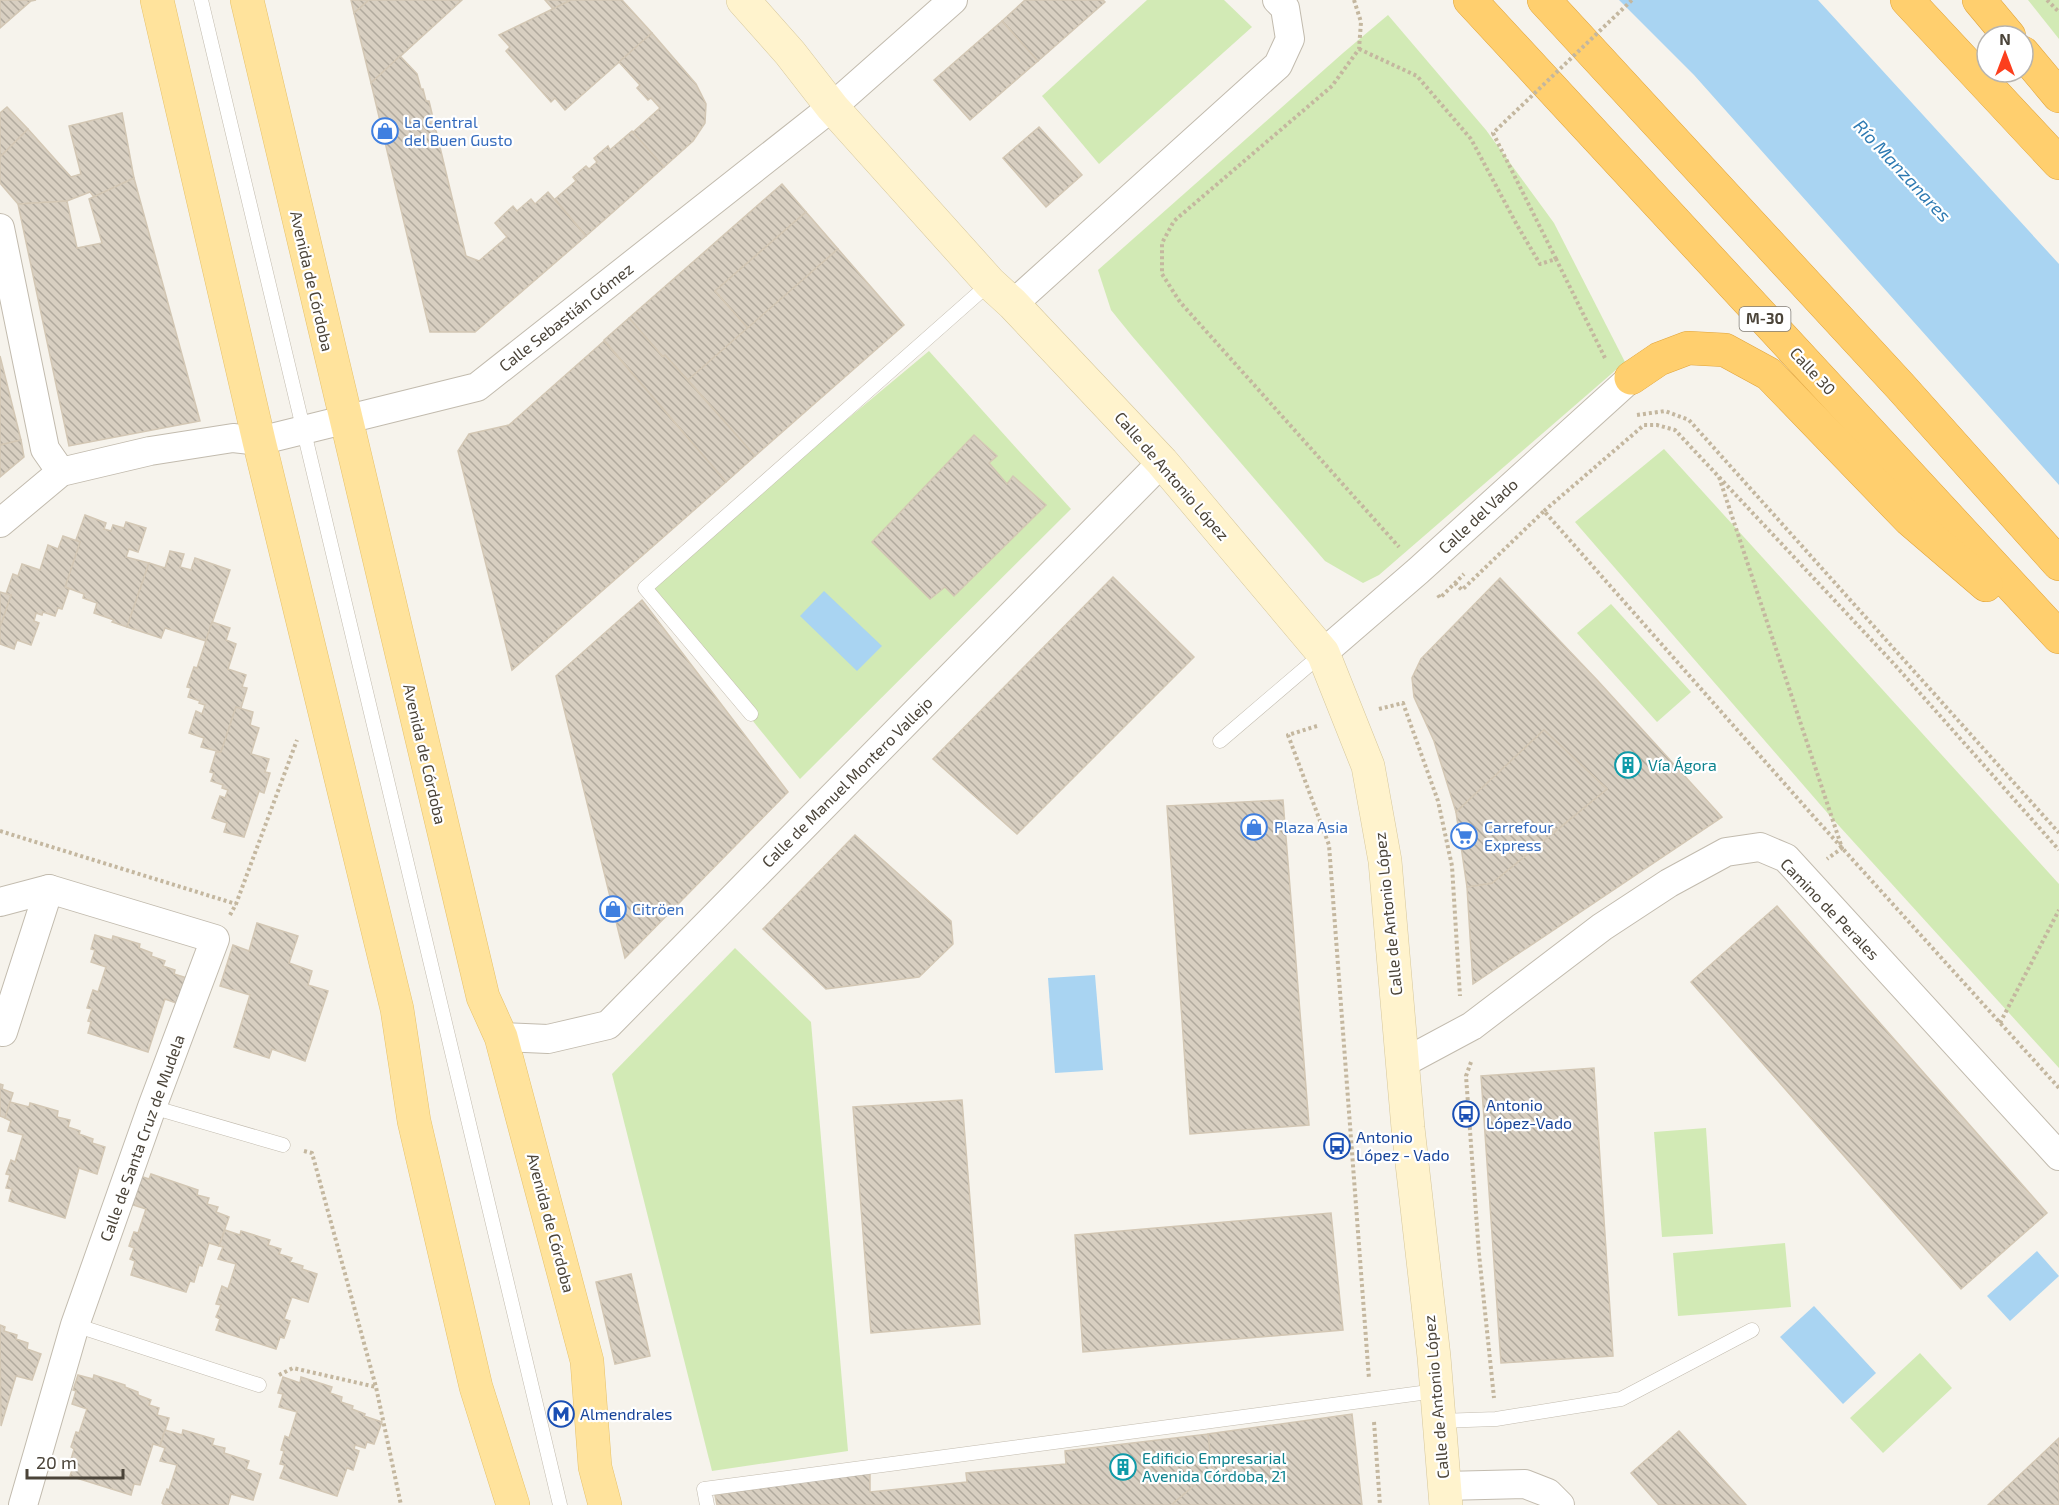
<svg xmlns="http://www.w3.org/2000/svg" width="2059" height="1505" font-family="'Exo 2',sans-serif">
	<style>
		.green { fill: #d2eab5 }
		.water { fill: #a9d4f2 }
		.building { fill: url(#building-back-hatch); stroke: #d3c7b4; stroke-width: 1.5 }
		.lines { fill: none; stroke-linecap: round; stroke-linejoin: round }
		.lane-casing { stroke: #c2bbae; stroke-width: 15 }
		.street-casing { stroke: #c2bbae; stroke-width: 30 }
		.secondary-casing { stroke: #d6c79b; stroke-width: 34 }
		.primary-casing { stroke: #e6c16a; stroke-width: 34 }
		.highway-casing { stroke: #e0a43c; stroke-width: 34 }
		.path { stroke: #c4b79f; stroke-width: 4; stroke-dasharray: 3 3; stroke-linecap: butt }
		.lane { stroke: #fff; stroke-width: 14 }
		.street { stroke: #fff; stroke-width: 28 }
		.secondary { stroke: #fff3cd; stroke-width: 33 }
		.primary { stroke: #ffe39c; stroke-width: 33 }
		.highway { stroke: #ffcf6e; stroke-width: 33 }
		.path-bridge { stroke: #c4b79f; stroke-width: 4; stroke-dasharray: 3 3; stroke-linecap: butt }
		.labels { text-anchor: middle; stroke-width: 4.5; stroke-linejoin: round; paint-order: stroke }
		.shield { fill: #fff; stroke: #817c74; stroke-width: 1.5 }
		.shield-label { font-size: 15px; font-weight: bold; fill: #4b4439 }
		.shop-label { font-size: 16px; fill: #366cbe; stroke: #fff; text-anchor: start }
		.street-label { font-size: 16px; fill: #4b4439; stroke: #fff }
		.culture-label { font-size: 16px; fill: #0d838f; stroke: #fff; text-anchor: start }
		.transit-label { font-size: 16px; fill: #164399; stroke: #fff; text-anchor: start }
		.water-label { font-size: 18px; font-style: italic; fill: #2e7ab2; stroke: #fff }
	</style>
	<defs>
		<pattern id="building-back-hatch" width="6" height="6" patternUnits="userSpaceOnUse" patternTransform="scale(1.5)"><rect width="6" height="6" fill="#d8cfc1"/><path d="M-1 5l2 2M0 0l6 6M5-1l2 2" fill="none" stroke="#b1aa9e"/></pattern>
	</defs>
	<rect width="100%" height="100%" fill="#f6f3ec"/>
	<!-- green -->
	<g class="green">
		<path d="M1147,0H1224L1252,27L1099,164L1042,96Z"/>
		<path d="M2028,0H2059V39Z"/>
		<path d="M1388,15L1486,130L1554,223L1625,362L1379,575L1363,583L1325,561L1132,336L1111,310L1098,270L1343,53Z"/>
		<path d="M929,351L1071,509L800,779L645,588Z"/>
		<path d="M1664,449L2059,884V1068L1831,817L1575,522Z"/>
		<path d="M1611,604L1691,692L1657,722L1577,633Z"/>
		<path d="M735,948L811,1022L848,1451L712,1471L612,1074Z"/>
		<path d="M1706,1128L1713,1234L1662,1237L1654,1132Z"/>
		<path d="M1785,1243L1791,1307L1678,1316L1673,1253Z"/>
		<path d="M1920,1353L1952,1388L1883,1453L1850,1418Z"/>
	</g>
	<!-- water -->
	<g class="water">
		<path d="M1619,0H1818L2059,264V485L1694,75Z"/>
		<path d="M824,591L882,646L857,671L800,616Z"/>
		<path d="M1095,975L1103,1070L1055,1073L1048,978Z"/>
		<path d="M2037,1251L2059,1276L2010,1321L1987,1296Z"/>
		<path d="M1814,1306L1876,1373L1843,1404L1780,1337Z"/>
	</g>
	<!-- building -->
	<g class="building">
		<path d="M0,0H36L31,1L0,28Z"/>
		<path d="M351,0H369L354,13Z"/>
		<path d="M369,0H462L371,83L354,13Z"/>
		<path d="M545,0H571L553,9Z"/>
		<path d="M571,0H622L652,33L565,110L555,98L551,102L506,51L510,47L499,35Z"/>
		<path d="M1025,0H1103L1105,2L1038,61L1002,21Z"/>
		<path d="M1002,21L1038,61L970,120L934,80Z"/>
		<path d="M652,33L696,84L706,104L705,123L693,141L664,167L632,133L660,108L651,98L648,100L637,88L640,85L619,62Z"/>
		<path d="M400,56L417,74L421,89H423L426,101H429L466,256L479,261L507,237L495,223L513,206L517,211L531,199L535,204L548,192L586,236L475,332H430L371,83Z"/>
		<path d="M7,107L28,129L0,157V113Z"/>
		<path d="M122,113L134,178L94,197L90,192L67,201L18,204L0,183V157L28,129L71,177L81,174L69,126Z"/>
		<path d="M1039,127L1082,175L1046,207L1003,158Z"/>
		<path d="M632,131L664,167L586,236L555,199L576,181L573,177L586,166L589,169L597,162L594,158L608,146L610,150Z"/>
		<path d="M134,178L200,421L69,446L18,204L67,201L77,248L102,243L89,199Z"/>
		<path d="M782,184L806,212L715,291L748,328L688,380L665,355L663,357L629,318Z"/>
		<path d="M806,212L838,249L748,328L715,291Z"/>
		<path d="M838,249L904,325L755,456L688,380Z"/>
		<path d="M629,318L663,357L665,355L755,456L726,482L604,340Z"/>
		<path d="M604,341L726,482L512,670L458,451L469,434L509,425Z"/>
		<path d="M0,356L21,440L0,445Z"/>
		<path d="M974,435L997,456L989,463L1007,484L1013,476L1046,505L954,596L945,587L930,599L872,542Z"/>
		<path d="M21,440L24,457L0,477V445Z"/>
		<path d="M85,515L106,523L104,529L111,531L113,525L124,528L126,522L146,528L138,552L129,549L126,557L149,563L127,627L112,622L114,620L94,613L97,603L83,598L84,594L65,587L80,542L76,540Z"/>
		<path d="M63,536L80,542L65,587L69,589L62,609L58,608L55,616L43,612L42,615L36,613L34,621L39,623L31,645L17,640L14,649L0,644V627L11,595L6,594L13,574L18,576L22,564L40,570L48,545L58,549Z"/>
		<path d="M170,551L184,554L180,567L191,570L195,558L230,570L206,641L165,628L161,638L127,627L149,563L165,568Z"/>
		<path d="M1113,577L1194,657L1017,834L933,759Z"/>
		<path d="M1500,578L1598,681L1722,817L1473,984L1467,887L1492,883L1607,789L1544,730L1456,812L1434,741L1414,697L1412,678L1421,659Z"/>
		<path d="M0,592L11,595L0,627Z"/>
		<path d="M642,600L788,792L625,958L556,676Z"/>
		<path d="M212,622L230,628L226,640L236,644L228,669L246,675L242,687L247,688L241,708L236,707L221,752L201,747L204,738L189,733L196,711L202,714L205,705L199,703L200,701L188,697L191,688L187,687L194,667L197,668Z"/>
		<path d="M236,707L253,712L250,725L259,728L251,754L269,759L265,772L270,773L264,793L259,791L244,837L224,832L227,823L212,818L220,796L225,798L228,790L222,788L223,785L211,781L214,773L210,772L216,752H221Z"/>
		<path d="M1544,730L1607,789L1492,883L1467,887L1456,812Z"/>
		<path d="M1283,800L1309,1125L1190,1134L1167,806Z"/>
		<path d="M855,835L951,921L953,944L919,977L826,989L763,929Z"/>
		<path d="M1777,906L2047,1213L1961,1289L1691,982Z"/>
		<path d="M257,923L298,936L289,963L312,971L308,985L328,991L305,1061L272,1049L269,1058L234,1047L250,995L220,986L233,945L249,951Z"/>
		<path d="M95,935L112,940L113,936L140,944L139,948L152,953L151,956L165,961L163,966L175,970L174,974L187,978L179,1004L165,999L148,1052L88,1033L91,1022L88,1021L92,1009L87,1008L93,990L98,992L106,967L91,962L95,950L91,949Z"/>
		<path d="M1594,1068L1613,1356L1501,1363L1481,1076Z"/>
		<path d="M0,1084L3,1085L2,1089L13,1093L5,1118L0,1116Z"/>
		<path d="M962,1100L980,1324L871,1333L853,1107Z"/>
		<path d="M10,1102L29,1107L30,1103L58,1111L57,1117L70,1120L68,1127L80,1131L79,1134L93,1139L92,1143L105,1147L97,1174L79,1168L65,1218L9,1201L12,1189L6,1188L10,1175L6,1174L11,1160L15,1162L23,1135L8,1131L11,1121L5,1118Z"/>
		<path d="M134,1174L149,1179L151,1174L198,1190L197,1195L209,1198L207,1204L218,1207L216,1212L229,1217L219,1246L209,1243L202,1266L199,1265L194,1282L190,1281L186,1292L131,1275L135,1261L130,1259L134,1248L129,1246L134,1232L138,1233L146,1209L130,1204Z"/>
		<path d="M1331,1213L1343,1330L1083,1352L1075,1235Z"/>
		<path d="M225,1230L240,1235L241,1231L270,1240L268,1245L281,1249L279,1254L292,1258L290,1262L303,1266L302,1269L317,1274L308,1302L292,1297L284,1319L290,1321L284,1338L280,1337L276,1349L216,1330L220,1319L216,1317L221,1305L216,1304L222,1286L228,1289L236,1264L218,1259L223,1247L219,1246Z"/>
		<path d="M631,1274L650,1356L615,1364L596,1282Z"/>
		<path d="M0,1325L5,1327L4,1331L17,1335L16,1339L28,1343L27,1349L41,1354L32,1380L16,1376L1,1426Z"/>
		<path d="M78,1375L93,1379L94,1375L125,1385V1387L138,1392V1395L151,1400L149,1405L159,1408L157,1415L169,1418L160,1446L153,1444L140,1485L134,1484L131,1495L70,1476L74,1464L70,1463L74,1449L71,1447L76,1432L79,1433L87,1409L72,1404L76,1391L73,1390Z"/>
		<path d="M283,1377L300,1383L301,1377L332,1387L330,1393L342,1397L341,1402L353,1406L352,1409L365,1414L364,1416L382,1422L374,1444L367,1442L365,1448L355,1445L354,1449L359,1451L353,1470L347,1468L337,1496L280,1478L285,1465L280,1464L284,1451L281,1450L285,1436L289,1438L297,1412L279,1407L283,1394L278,1393Z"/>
		<path d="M1352,1414L1362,1505H1171L1212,1470L1208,1434Z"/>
		<path d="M165,1430L182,1435L183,1430L214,1439L212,1445L225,1448L224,1453L249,1461L246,1469L261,1474L253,1500L231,1494L228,1505H164L162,1503L167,1489L169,1490L177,1465L160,1461L165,1448L160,1446Z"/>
		<path d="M1679,1431L1746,1505H1659L1631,1473Z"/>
		<path d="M1208,1434L1212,1470L1171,1505H717L715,1495L870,1472V1492L967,1482L966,1473L1066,1464L1065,1451Z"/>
		<path d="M2059,1438V1505H1988Z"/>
	</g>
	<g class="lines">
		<!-- lane casing -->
		<g class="lane-casing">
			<g id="lane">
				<path d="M201,0L560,1505"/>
				<path d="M751,714L645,588L990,283"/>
				<path d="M1220,741L1323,653"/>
				<path d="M152,1107L283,1145"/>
				<path d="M75,1325L259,1385"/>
				<path d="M1439,1421L1496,1419L1621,1399L1752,1330"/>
				<path d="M707,1505L704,1489L1436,1391"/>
			</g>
		</g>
		<!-- street casing -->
		<g class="street-casing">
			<g id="street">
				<path d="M0,228L45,449L61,472"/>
				<path d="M1013,304L1278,65L1290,39L1285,8L1277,0"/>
				<path d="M0,523L61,472L150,451L233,438L259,441L477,387L832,107L953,0"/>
				<path d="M1323,653L1418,571L1631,378"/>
				<path d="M0,902L49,889L215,939L152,1107L75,1325L23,1505"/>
				<path d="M3,1032L49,889"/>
				<path d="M501,1037L548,1039L608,1025L1162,462"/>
				<path d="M1403,1063L1472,1026L1602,927L1669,883L1726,852L1760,847L1786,858L2059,1156"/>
				<path d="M1444,1486L1525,1484L1548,1493L1560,1505"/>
			</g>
		</g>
		<!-- secondary casing -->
		<g class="secondary-casing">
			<path id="secondary" d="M743,0L790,53L832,107L990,283L1013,304L1162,462L1323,653L1368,766L1385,861L1408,1128L1434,1357L1446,1505"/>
		</g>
		<!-- primary casing -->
		<g class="primary-casing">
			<g id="primary">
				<path d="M157,0L259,441L397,1009L414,1121L476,1387L513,1505"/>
				<path d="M247,0L483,997L501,1037L587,1361L595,1467L605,1505"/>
			</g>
		</g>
		<!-- highway casing -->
		<g class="highway-casing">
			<g id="highway">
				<path d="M1470,0L2059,637"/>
				<path d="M1544,0L1901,387L2059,564"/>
				<path d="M1907,0L2059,163"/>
				<path d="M1979,0L2009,36"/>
				<path d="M2023,53L2059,96"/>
				<path d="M1631,378L1659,359L1688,348L1725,350L1769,374L1909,519L1986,585"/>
			</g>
		</g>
		<!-- path -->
		<g class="path">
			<path d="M1354,0L1361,22L1359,49L1332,86L1174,221L1162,243V274L1180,302L1399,547"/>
			<path d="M2047,0L2059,12"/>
			<path d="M1359,49L1417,76L1471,139L1517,225L1540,264L1556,259L1605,358"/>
			<path d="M1637,415L1665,411L1689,420L2059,833"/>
			<path d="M1719,477L1842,848L1827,859"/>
			<path d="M1544,511L1644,425H1657L1675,430L1895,665L2059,850"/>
			<path d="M1455,583L1462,590L1544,511L1815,818L2059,1088"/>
			<path d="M1438,595L1440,598L1464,574"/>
			<path d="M1379,709L1403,703L1438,801L1452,866L1460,996"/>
			<path d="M1317,726L1288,735L1329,845L1369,1379"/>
			<path d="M0,831L236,904"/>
			<path d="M230,915L236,904L297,740"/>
			<path d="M2000,1023L2059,910"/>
			<path d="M1471,1062L1466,1076L1479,1254L1494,1398"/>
			<path d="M304,1151L312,1153L376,1387"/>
			<path d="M279,1375L293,1368L376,1387L401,1505"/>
			<path d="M1374,1422L1380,1505"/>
		</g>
		<!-- lane -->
		<use href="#lane" class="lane"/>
		<!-- street -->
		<use href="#street" class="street"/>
		<!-- secondary -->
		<use href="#secondary" class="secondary"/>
		<!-- primary -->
		<use href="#primary" class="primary"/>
		<!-- highway -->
		<use href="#highway" class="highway"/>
		<!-- path-bridge -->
		<path class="path-bridge" d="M1556,259L1493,133L1632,0"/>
	</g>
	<!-- icons -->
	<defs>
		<g id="shop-ring" transform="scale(1.35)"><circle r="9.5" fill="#fff" stroke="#3f7fe0" stroke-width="1.5"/><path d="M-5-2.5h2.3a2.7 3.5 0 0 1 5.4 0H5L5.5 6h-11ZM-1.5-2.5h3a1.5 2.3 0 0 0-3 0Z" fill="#3f7fe0"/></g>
		<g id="building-ring" transform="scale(1.35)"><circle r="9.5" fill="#fff" stroke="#0f9aa8" stroke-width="1.5"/><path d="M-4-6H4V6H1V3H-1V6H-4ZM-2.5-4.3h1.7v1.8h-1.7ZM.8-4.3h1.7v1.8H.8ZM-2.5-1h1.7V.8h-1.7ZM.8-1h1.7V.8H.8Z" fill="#0f9aa8"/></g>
		<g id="supermarket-ring" transform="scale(1.35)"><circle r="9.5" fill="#fff" stroke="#3f7fe0" stroke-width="1.5"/><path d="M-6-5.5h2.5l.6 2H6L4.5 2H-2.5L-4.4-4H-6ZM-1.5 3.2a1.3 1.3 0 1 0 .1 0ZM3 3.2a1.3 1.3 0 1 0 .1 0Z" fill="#3f7fe0"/></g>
		<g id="bus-ring" transform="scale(1.35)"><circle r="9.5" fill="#fff" stroke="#1a4fb4" stroke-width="1.5"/><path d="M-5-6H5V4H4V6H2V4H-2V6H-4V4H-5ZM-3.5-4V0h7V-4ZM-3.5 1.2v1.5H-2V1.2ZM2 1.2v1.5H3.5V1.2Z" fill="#1a4fb4"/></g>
		<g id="metro-ring" transform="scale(1.35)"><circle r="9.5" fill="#fff" stroke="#1a4fb4" stroke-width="1.5"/><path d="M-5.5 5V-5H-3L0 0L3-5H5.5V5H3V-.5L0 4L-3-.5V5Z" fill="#1a4fb4"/></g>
	</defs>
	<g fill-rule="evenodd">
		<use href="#shop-ring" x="385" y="131"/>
		<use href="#building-ring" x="1628" y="765"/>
		<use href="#shop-ring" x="1254" y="827"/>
		<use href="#supermarket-ring" x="1464" y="836"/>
		<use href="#shop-ring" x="613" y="909"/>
		<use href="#bus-ring" x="1466" y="1114"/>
		<use href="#bus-ring" x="1337" y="1146"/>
		<use href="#metro-ring" x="561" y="1414"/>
		<use href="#building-ring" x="1123" y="1467"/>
	</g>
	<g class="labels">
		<!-- shield labels -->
		<rect class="shield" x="1739.5" y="307" width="51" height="24" rx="4.5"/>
		<g class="shield-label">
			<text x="1765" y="324">M-30</text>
		</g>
		<!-- shop labels -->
		<g class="shop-label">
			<text x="404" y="128">La Central<tspan x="404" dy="18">del Buen Gusto</tspan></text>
			<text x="1274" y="833">Plaza Asia</text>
			<text x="1484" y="833">Carrefour<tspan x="1484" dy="18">Express</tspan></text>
			<text x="632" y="915">Citröen</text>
		</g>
		<!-- street labels -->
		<g class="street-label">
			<text transform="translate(312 281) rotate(77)" y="6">Avenida de Córdoba</text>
			<text transform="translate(566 317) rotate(-38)" y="6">Calle Sebastián Gómez</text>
			<text transform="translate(1813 371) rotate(47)" y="6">Calle 30</text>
			<text transform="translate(1172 476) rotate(49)" y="6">Calle de Antonio López</text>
			<text transform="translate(1478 516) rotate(-43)" y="6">Calle del Vado</text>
			<text transform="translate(425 754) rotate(77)" y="6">Avenida de Córdoba</text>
			<text transform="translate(847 782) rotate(-45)" y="6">Calle de Manuel Montero Vallejo</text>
			<text transform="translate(1830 909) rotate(46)" y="6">Camino de Perales</text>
			<text transform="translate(1388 914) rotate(-96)" y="6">Calle de Antonio López</text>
			<text transform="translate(142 1138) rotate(-70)" y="6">Calle de Santa Cruz de Mudela</text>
			<text transform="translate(551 1223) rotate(75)" y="6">Avenida de Córdoba</text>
			<text transform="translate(1436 1397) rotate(-95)" y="6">Calle de Antonio López</text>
		</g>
		<!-- culture labels -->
		<g class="culture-label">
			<text x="1648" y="771">Vía Ágora</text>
			<text x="1142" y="1464">Edificio Empresarial<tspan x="1142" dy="18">Avenida Córdoba, 21</tspan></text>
		</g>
		<!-- transit labels -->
		<g class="transit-label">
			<text x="1486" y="1111">Antonio<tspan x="1486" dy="18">López-Vado</tspan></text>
			<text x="1356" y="1143">Antonio<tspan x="1356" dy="18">López - Vado</tspan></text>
			<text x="580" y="1420">Almendrales</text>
		</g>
		<!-- water labels -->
		<g class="water-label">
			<text transform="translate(1902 171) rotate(47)" y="6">Río Manzanares</text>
		</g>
	</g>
	<!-- north arrow -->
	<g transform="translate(2005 54)"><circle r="28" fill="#ffffff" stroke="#b7b4b0" stroke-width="1.5"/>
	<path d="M0-4.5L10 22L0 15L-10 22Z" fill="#fc3f1d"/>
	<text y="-9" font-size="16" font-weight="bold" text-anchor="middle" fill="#4b4439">N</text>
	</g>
	<!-- scale -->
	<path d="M27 1469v9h96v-9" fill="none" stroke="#4b4439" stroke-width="3"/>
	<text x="36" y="1469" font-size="18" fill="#4b4439" stroke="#ffffff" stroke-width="4.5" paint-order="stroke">20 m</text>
</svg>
